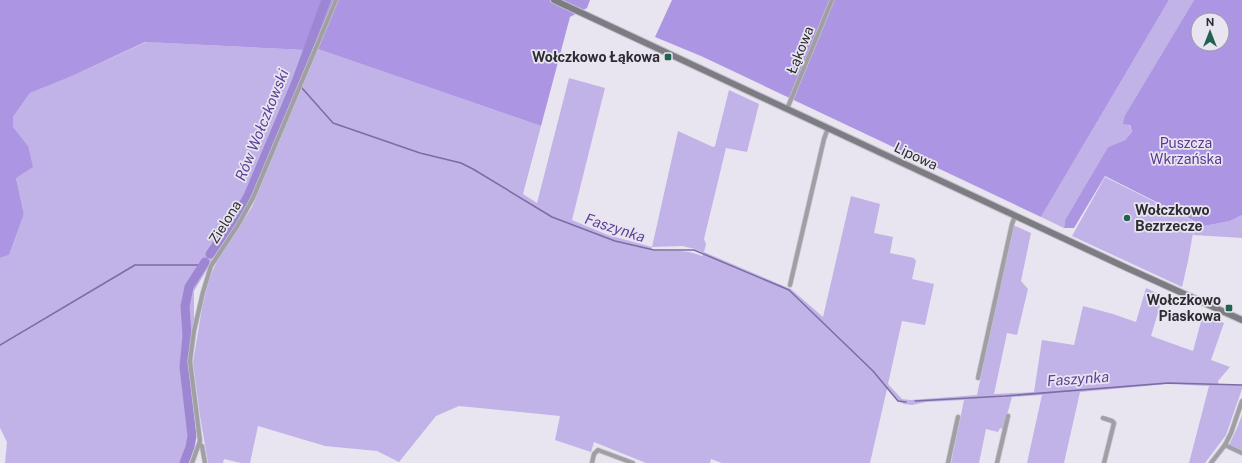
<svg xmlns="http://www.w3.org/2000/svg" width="1242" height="463" font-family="'Public Sans',sans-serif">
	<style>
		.green { fill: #c1b3e7; fill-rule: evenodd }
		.forest { fill: #ac95e3; fill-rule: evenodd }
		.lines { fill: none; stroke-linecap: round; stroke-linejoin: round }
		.stream { stroke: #7b6ca2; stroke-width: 1.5 }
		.river { stroke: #9d87d3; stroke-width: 9 }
		.street-casing { stroke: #c3c0ca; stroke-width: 5.5 }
		.secondary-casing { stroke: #c3c0ca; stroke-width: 8 }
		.street { stroke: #a09fa4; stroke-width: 4 }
		.secondary { stroke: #7e7c83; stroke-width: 6 }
		.poi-dot { fill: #216250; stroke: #e8e5f0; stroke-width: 1.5 }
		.labels { text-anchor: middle; stroke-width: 3.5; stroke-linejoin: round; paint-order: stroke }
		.street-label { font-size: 14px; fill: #2d2c30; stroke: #e8e5f0 }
		.poi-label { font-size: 14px; font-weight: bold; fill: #2d2c30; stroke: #e8e5f0; text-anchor: end }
		.park-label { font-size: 14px; fill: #5a3993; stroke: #e8e5f0 }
		.water-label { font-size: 15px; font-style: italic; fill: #603f9a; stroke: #e8e5f0 }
	</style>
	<rect width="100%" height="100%" fill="#e8e5f0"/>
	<!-- green -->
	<g class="green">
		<path d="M1169,0H1194L1125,115L1132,132L1125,140L1108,147L1065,220L1064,228L1041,217Z"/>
		<path d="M146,42L305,50L312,47L245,207L194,291V319L188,360L196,436L187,463H5L7,442L0,428V258L9,255L24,214L16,178L28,146L12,127L13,117L30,93L70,77Z"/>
		<path d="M318,49L541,126L523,194L537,203L569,78L605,88L572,220L608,235L652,247L678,131L713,147L715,146L729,90L759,104L747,152L726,148L704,239L706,244L704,252L791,289L823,317L851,196L880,204L874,233L893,237L890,253L914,258L916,261L912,279L934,284L925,325L902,321L888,384L902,399L910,400L977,395L1013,225L1031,233L1021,281L1028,289L1017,335L1007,333L994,394L1034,392L1042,340L1074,345L1083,306L1113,314L1136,322L1146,288L1163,296L1151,336L1193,351L1203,314L1224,323L1211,360L1230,367L1218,381L1219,385H1242V389L1226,435L1205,463H1189L1209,386L1168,384L1080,392L1064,463H1027L1042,395L1012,397L1003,429L1000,428L998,432L986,429L979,463H951L964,400L926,402L912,405L904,404L898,401L887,389L870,463H722L711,459L710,463H646L594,442L591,452L555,440L560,416L459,406L436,416L399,462L377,451L325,446L258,426L250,463H241L224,459L223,463H208L200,416L193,362L202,308L209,279L218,259L252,207ZM682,246L695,249L704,253L702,256C684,248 669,252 651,250L652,247Z"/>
		<path d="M1105,177L1195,222L1188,261L1182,287L1072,236Z"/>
		<path d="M1242,215V238L1193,235L1196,221L1204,226L1230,221Z"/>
		<path d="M1242,415V450L1229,445L1237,428Z"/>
	</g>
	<!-- forest -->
	<g class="forest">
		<path d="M0,0H590L587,8L570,17L541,126L312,47L305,50L145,42L70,77L30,93L13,117V127L28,146L33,167L16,178L24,214L9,255L0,258Z"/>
		<path d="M672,0H1169L1041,217L701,56L655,37Z"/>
		<path d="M1194,0H1242V215L1230,221L1204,226L1105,176L1074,228H1064L1065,220L1108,147L1125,140L1132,132L1130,125L1123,124L1125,115ZM1198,20H1222V44H1198Z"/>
	</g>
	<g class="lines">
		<!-- stream -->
		<g class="stream">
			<path d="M296,82L298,85"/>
			<path d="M302,88L333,123L420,153L461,163L473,169L552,217L615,241L654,250H694L789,290L873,371L898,401L906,402"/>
			<path d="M0,345L135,265H203"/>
			<path d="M915,401L1005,396L1168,383L1242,385"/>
		</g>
		<!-- river -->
		<g class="river">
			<path d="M210,254L233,221L248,196L296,82L326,0"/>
			<path d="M184,463L190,447L192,436L184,367L187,336L185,306L189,287L205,262"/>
		</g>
		<!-- street casing -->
		<g class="street-casing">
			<g id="street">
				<path d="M787,109L832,0"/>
				<path d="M790,285L824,139L828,128"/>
				<path d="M978,378L1012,224L1015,216"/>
				<path d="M1103,418L1112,421L1114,423L1104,463"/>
				<path d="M199,445L202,446L205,463"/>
				<path d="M1225,445L1242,453"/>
				<path d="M192,463L200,441L190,361L194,331L203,292L211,266L238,225L253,198L336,0"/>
				<path d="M592,463L594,454L598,450L633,463"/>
				<path d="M948,463L958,417"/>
				<path d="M997,463L1008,416"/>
				<path d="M1211,463L1225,445L1231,433L1242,401"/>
			</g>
		</g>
		<!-- secondary casing -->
		<g class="secondary-casing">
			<path id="secondary" d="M554,0L1127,268L1242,320"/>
		</g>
		<!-- street -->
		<use href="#street" class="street"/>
		<!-- secondary -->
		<use href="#secondary" class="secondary"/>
	</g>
	<!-- markers -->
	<g class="poi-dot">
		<rect x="664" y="53" width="8" height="8" rx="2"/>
		<circle cx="1127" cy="218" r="4"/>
		<rect x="1225" y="304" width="8" height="8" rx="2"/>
	</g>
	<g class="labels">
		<!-- street labels -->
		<g class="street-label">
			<text transform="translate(800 50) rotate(-68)" y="5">Łąkowa</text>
			<text transform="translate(916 156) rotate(25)" y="5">Lipowa</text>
			<text transform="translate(225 222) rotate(-58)" y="5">Zielona</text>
		</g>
		<!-- poi labels -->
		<g class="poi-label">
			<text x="660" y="62">Wołczkowo Łąkowa</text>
			<text x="1135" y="215" text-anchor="start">Wołczkowo<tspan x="1135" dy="16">Bezrzecze</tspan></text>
			<text x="1221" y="305">Wołczkowo<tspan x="1221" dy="16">Piaskowa</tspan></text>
		</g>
		<!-- park labels -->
		<g class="park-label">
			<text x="1186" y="148">Puszcza<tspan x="1186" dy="16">Wkrzańska</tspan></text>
		</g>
		<!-- water labels -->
		<g class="water-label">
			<text transform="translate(262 125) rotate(-68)" y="5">Rów Wołczkowski</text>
			<text transform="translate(615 228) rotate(18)" y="5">Faszynka</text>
			<text transform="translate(1078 379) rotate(-4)" y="5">Faszynka</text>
		</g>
	</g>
	<!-- north arrow -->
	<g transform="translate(1210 32)"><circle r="19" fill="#e8e5f0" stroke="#9d9ba3"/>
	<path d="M0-3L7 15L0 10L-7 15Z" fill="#216250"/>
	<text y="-6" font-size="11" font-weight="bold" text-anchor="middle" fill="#2d2c30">N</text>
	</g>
</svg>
